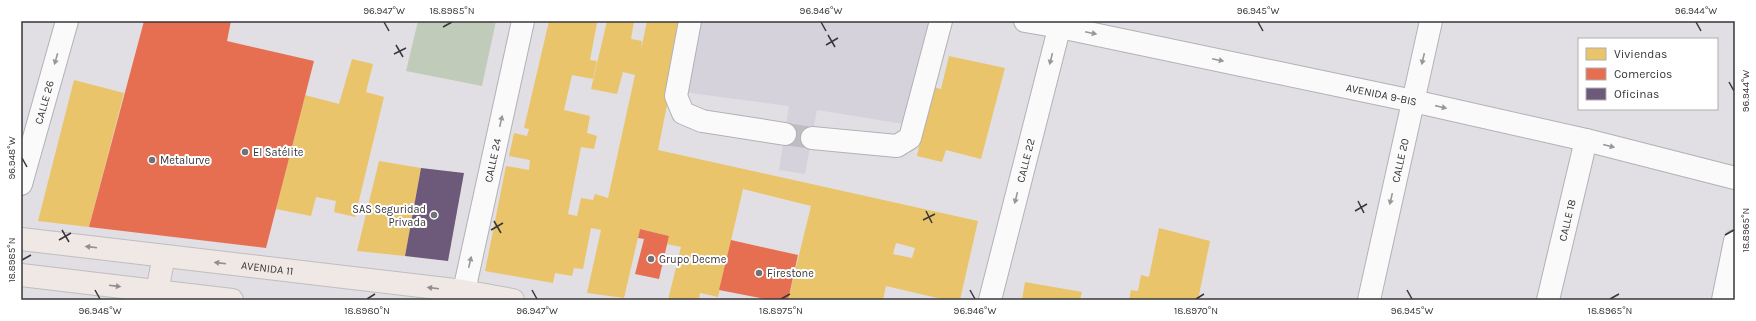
<svg xmlns="http://www.w3.org/2000/svg" width="1756" height="321" font-family="Karla,sans-serif">
	<style>
		.built { fill: #d6d2dc }
		.grass { fill: #c0ccb9 }
		.homes { fill: #e9c46a; fill-rule: evenodd }
		.shops { fill: #e76f51 }
		.offices { fill: #6d597a }
		.lines { fill: none; stroke-linecap: round; stroke-linejoin: round }
		.minor-tunnel { stroke: #bfbdc2; stroke-width: 22; stroke-dasharray: 22 11; stroke-linecap: butt }
		.minor-casing { stroke: #b2b1b5; stroke-width: 24 }
		.major-casing { stroke: #bebdbf; stroke-width: 24 }
		.minor { stroke: #fafafb; stroke-width: 22 }
		.major { stroke: #f0e8e5; stroke-width: 22 }
		.oneway { fill: #98989a }
		.oneway2 { fill: #948f8f }
		.ticks { fill: none; stroke: #373639; stroke-width: 1.5 }
		.poi-dot { fill: #727175; stroke: #fff; stroke-width: 1.5 }
		.labels { text-anchor: middle; stroke-width: 4; stroke-linejoin: round; paint-order: stroke }
		.street-label { font-size: 11px; fill: #373639; stroke: #fff }
		.poi-label { font-size: 11px; fill: #373639; stroke: #fff; text-anchor: start }
		.neatline { fill: none; stroke: #373639; stroke-width: 1.5 }
		.ticks-label { font-size: 10px; text-anchor: middle; fill: #373639 }
	</style>
	<rect width="100%" height="100%" fill="#e1dfe4"/>
	<!-- built -->
	<path class="built" d="M698,21H937L910,125L817,110L805,174L779,170L789,106L683,92Z"/>
	<!-- grass -->
	<path class="grass" d="M418,21H496L482,86L406,71Z"/>
	<!-- homes -->
	<g class="homes">
		<path d="M549,21H584L597,23L590,60L597,61L593,79L572,75L564,110L590,116L587,133L597,136L594,149L581,147L568,214L577,216L581,198L593,200L595,194L608,198L635,75L623,72L617,94L591,89L607,21H634L631,39L642,41L641,50L647,21H684L658,150L978,221L960,300H946L886,286L883,300H788L811,206L743,189L718,297L700,293L699,300H668L681,247L667,244L669,236L640,229L624,298L587,293L601,230L591,228L583,269L574,268L572,276L555,273L553,283L485,271L506,166L529,170L530,160L509,156L514,133L527,136L529,129L524,128ZM896,243L915,248L912,258L893,254Z"/>
		<path d="M949,56L1005,68L981,159L946,150L942,162L917,156L932,87L941,89Z"/>
		<path d="M352,59L373,64L366,92L384,97L355,217L334,212L336,201L316,197L311,216L276,209L305,95L339,104Z"/>
		<path d="M74,80L124,93L89,227L38,221Z"/>
		<path d="M379,161L421,168L405,256L357,251Z"/>
		<path d="M1159,228L1210,241L1198,300H1129L1131,290L1138,291L1141,275L1149,277Z"/>
		<path d="M1025,282L1082,292L1080,300H1022Z"/>
	</g>
	<!-- shops -->
	<g class="shops">
		<path d="M144,21H231L227,41L314,61L266,248L89,227Z"/>
		<path d="M640,229L669,236L659,279L635,274L644,239L638,238Z"/>
		<path d="M731,240L798,255L788,300H770L719,290Z"/>
	</g>
	<!-- offices -->
	<path class="offices" d="M421,168L464,173L448,261L405,256Z"/>
	<g class="lines">
		<!-- minor-tunnel -->
		<path class="minor-tunnel" d="M785,134L812,138"/>
		<!-- minor casing -->
		<g class="minor-casing">
			<g id="minor">
				<path d="M690,21L676,96L683,113L702,121L785,134"/>
				<path id="s1" d="M1025,21L1060,27L1413,101L1586,140L1735,178"/>
				<path d="M812,138L897,146L910,138L941,21"/>
				<path id="s2" d="M21,184L67,21"/>
				<path id="s3" d="M462,300L523,21"/>
				<path id="s4" d="M990,300L1061,21"/>
				<path id="s5" d="M1369,300L1431,21"/>
				<path id="s6" d="M1548,300L1586,140"/>
				<path d="M1723,300L1735,241"/>
			</g>
		</g>
		<!-- major casing -->
		<g class="major-casing">
			<g id="major">
				<path id="s7" d="M21,239L463,291L513,300"/>
				<path d="M21,275L232,300"/>
				<path d="M157,291L164,256"/>
			</g>
		</g>
		<!-- minor -->
		<use href="#minor" class="minor"/>
		<!-- major -->
		<use href="#major" class="major"/>
	</g>
	<!-- one-way arrows -->
	<defs><path id="oneway-solid" d="M-6-.8H1V-3.2L6.5 0L1 3.2V.8H-6Z"/></defs>
	<g class="oneway">
		<use href="#oneway-solid" transform="translate(1091 33) rotate(12)"/>
		<use href="#oneway-solid" transform="translate(56 59) rotate(106)"/>
		<use href="#oneway-solid" transform="translate(1051 59) rotate(104)"/>
		<use href="#oneway-solid" transform="translate(1423 59) rotate(103)"/>
		<use href="#oneway-solid" transform="translate(1218 60) rotate(12)"/>
		<use href="#oneway-solid" transform="translate(1441 107) rotate(13)"/>
		<use href="#oneway-solid" transform="translate(501 121) rotate(-77)"/>
		<use href="#oneway-solid" transform="translate(1609 146) rotate(14)"/>
		<use href="#oneway-solid" transform="translate(1016 198) rotate(104)"/>
		<use href="#oneway-solid" transform="translate(1391 199) rotate(103)"/>
		<use href="#oneway-solid" transform="translate(470 262) rotate(-77)"/>
	</g>
	<g class="oneway2">
		<use href="#oneway-solid" transform="translate(91 247) rotate(-173)"/>
		<use href="#oneway-solid" transform="translate(220 263) rotate(-173)"/>
		<use href="#oneway-solid" transform="translate(115 286) rotate(7)"/>
		<use href="#oneway-solid" transform="translate(433 288) rotate(-173)"/>
	</g>
	<!-- ticks -->
	<path class="ticks" d="M384,22L389,31M821,22L826,31M1258,22L1263,31M1696,22L1701,31M443,27L452,22M828,35L835,47M396,45L403,57M826,45L838,38M394,54L406,48M1729,82L1734,91M22,158L27,167M1358,201L1364,213M926,211L932,223M1355,211L1367,204M923,220L935,214M494,221L501,233M62,230L69,242M491,230L503,223M1725,235L1734,230M59,240L71,233M22,260L31,255M95,290L100,299M532,290L537,299M970,290L975,299M1407,290L1412,299M367,299L375,294M781,299L790,294M1196,299L1204,294M1610,299L1619,294"/>
	<!-- markers -->
	<g class="poi-dot">
		<circle cx="245" cy="152" r="4"/>
		<circle cx="152" cy="160" r="4"/>
		<circle cx="434" cy="215" r="4"/>
		<circle cx="651" cy="259" r="4"/>
		<circle cx="759" cy="273" r="4"/>
	</g>
	<g class="labels">
		<!-- street labels -->
		<g class="street-label">
			<text dy="4" stroke="none"><textPath href="#s1" startOffset="364">AVENIDA 9-BIS</textPath></text>
			<text dy="4" stroke="none"><textPath href="#s2" startOffset="85">CALLE 26</textPath></text>
			<text dy="4" stroke="none"><textPath href="#s3" startOffset="143">CALLE 24</textPath></text>
			<text dy="4" stroke="none"><textPath href="#s4" startOffset="144">CALLE 22</textPath></text>
			<text dy="4" stroke="none"><textPath href="#s5" startOffset="143">CALLE 20</textPath></text>
			<text dy="4" stroke="none"><textPath href="#s6" startOffset="82">CALLE 18</textPath></text>
			<text dy="4" stroke="none"><textPath href="#s7" startOffset="248">AVENIDA 11</textPath></text>
		</g>
		<!-- poi labels -->
		<g class="poi-label">
			<text x="253" y="156">El Satélite</text>
			<text x="160" y="164">Metalurve</text>
			<text x="426" y="213" text-anchor="end">SAS Seguridad<tspan x="426" dy="13">Privada</tspan></text>
			<text x="659" y="263">Grupo Decme</text>
			<text x="767" y="277">Firestone</text>
		</g>
	</g>
	<!-- border -->
	<rect width="1756" height="321" fill="none" stroke="#ffffff" stroke-width="44"/>
	<!-- legend -->
	<rect x="1578" y="38" width="140" height="72" fill="#ffffff" stroke="#afafb0"/>
	<rect x="1586" y="48" width="20" height="12" fill="#e9c46a" stroke="#afafb0"/>
	<text x="1614" y="58" font-size="12" fill="#373639">Viviendas</text>
	<rect x="1586" y="68" width="20" height="12" fill="#e76f51" stroke="#afafb0"/>
	<text x="1614" y="78" font-size="12" fill="#373639">Comercios</text>
	<rect x="1586" y="88" width="20" height="12" fill="#6d597a" stroke="#afafb0"/>
	<text x="1614" y="98" font-size="12" fill="#373639">Oficinas</text>
	<rect x="22" y="22" width="1712" height="277" class="neatline"/>
	<g class="ticks-label">
		<text x="384" y="14">96.947°W</text>
		<text x="452" y="14">18.8985°N</text>
		<text x="821" y="14">96.946°W</text>
		<text x="1258" y="14">96.945°W</text>
		<text x="1696" y="14">96.944°W</text>
		<text transform="translate(1745 91) rotate(-90)" y="4">96.944°W</text>
		<text transform="translate(11 158) rotate(-90)" y="4">96.948°W</text>
		<text transform="translate(1745 230) rotate(-90)" y="4">18.8965°N</text>
		<text transform="translate(11 260) rotate(-90)" y="4">18.8985°N</text>
		<text x="100" y="314">96.948°W</text>
		<text x="367" y="314">18.8980°N</text>
		<text x="537" y="314">96.947°W</text>
		<text x="781" y="314">18.8975°N</text>
		<text x="975" y="314">96.946°W</text>
		<text x="1196" y="314">18.8970°N</text>
		<text x="1412" y="314">96.945°W</text>
		<text x="1610" y="314">18.8965°N</text>
	</g>
</svg>
